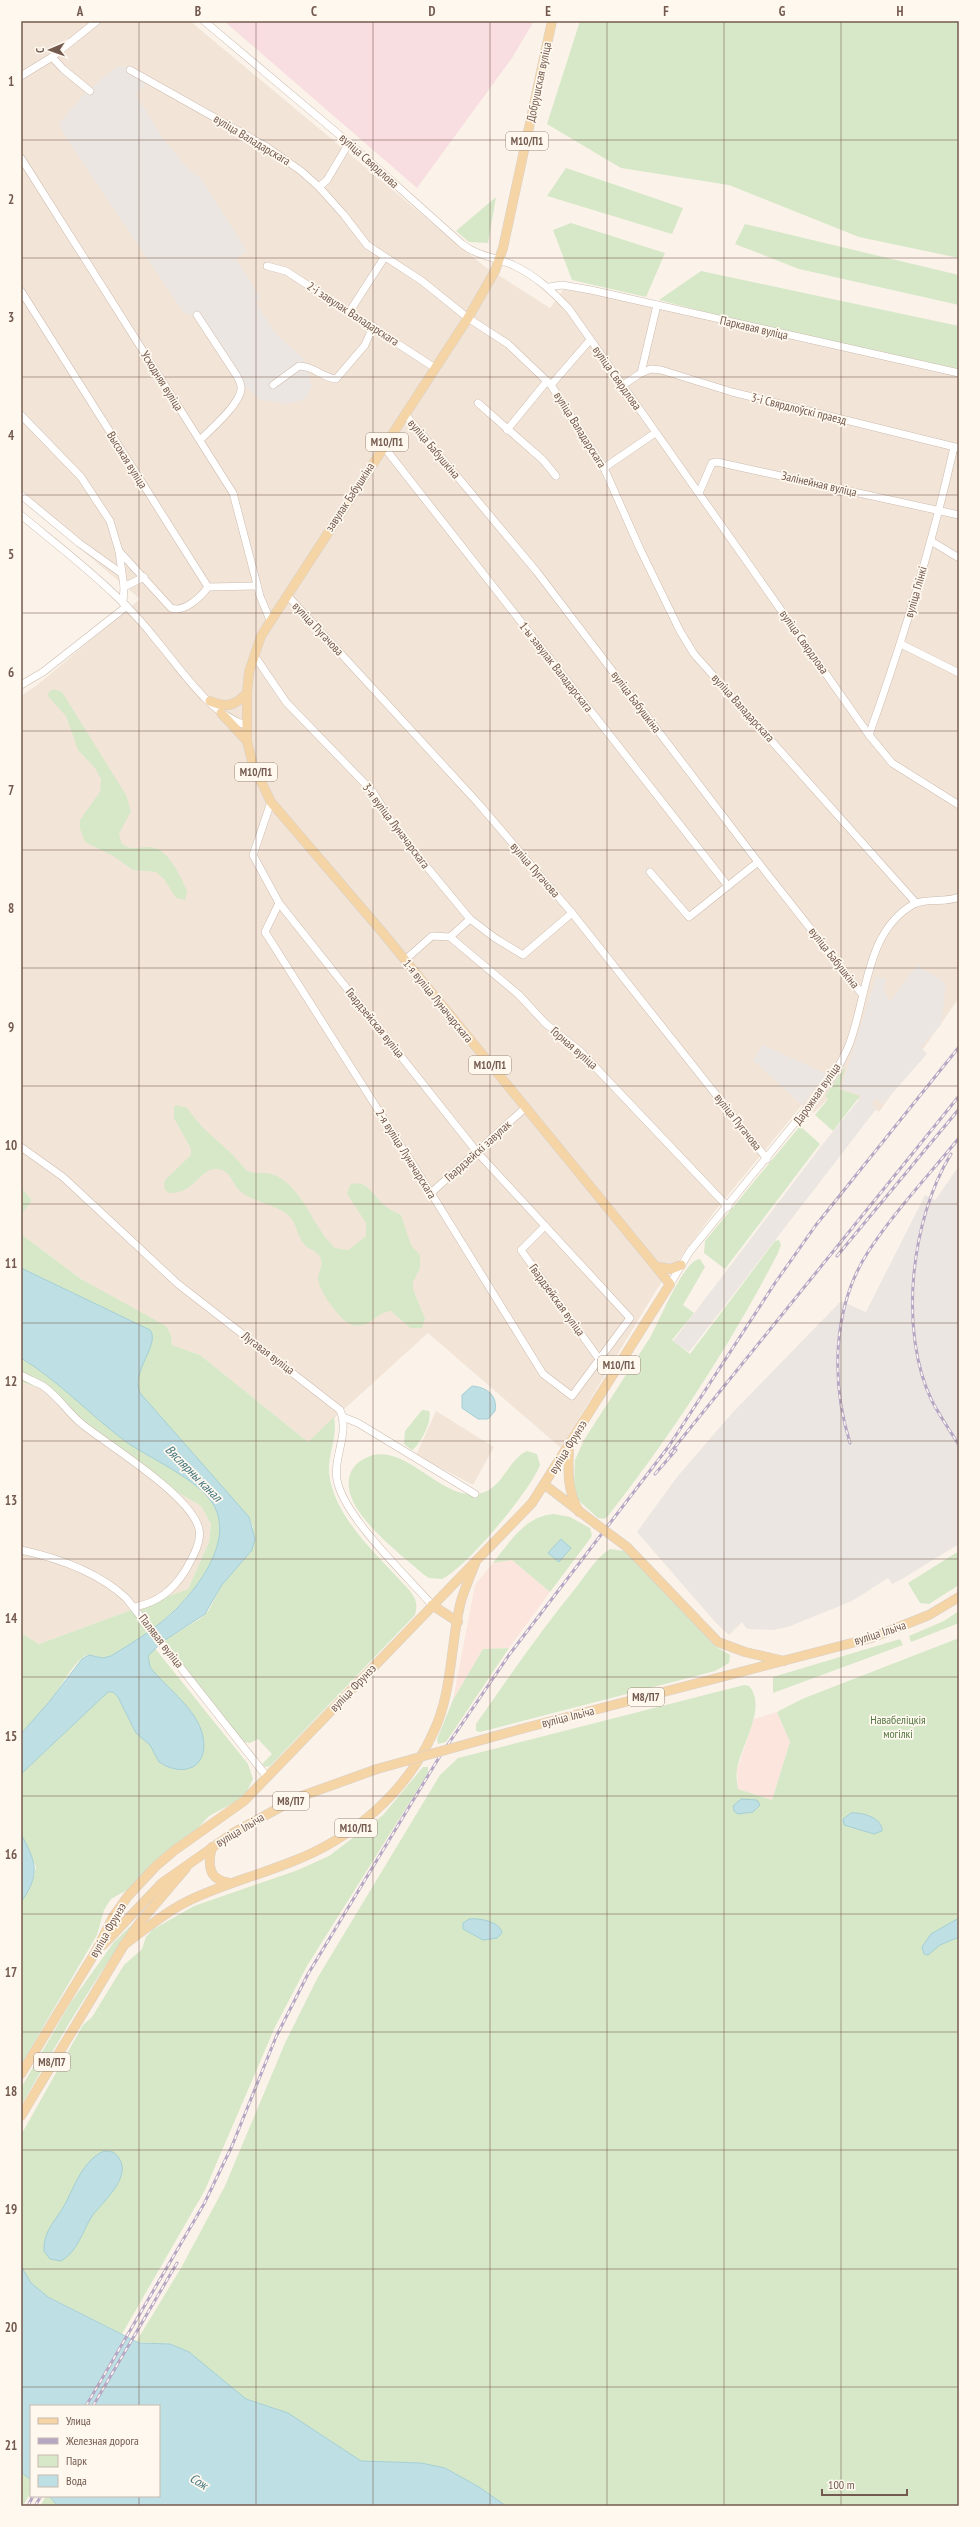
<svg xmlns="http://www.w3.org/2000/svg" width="980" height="2527" font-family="'PT Sans Narrow',sans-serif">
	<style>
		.residential { fill: #f2e5d8 }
		.commercial { fill: #fbe5dd }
		.industrial { fill: #ece6e2 }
		.medical { fill: #f8dde1 }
		.green { fill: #d6e8c8 }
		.water { fill: #bee0e4; stroke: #a5cfd5 }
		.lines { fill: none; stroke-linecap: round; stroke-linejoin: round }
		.minor-casing { stroke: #cdbbaf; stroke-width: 8 }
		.major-casing { stroke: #d8d1cd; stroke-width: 10 }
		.minor { stroke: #fff; stroke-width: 7 }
		.major { stroke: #f5d4a6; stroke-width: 9 }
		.rail-casing { stroke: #b6a7c5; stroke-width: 3 }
		.rail { stroke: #fef8ef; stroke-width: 1.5; stroke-dasharray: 4.5; stroke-linecap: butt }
		.major-bridge-casing { stroke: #d8d1cd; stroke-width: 10; stroke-linecap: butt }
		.major-bridge { stroke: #f5d4a6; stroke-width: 9 }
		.grid { fill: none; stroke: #745a4e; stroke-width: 1; stroke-opacity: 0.55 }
		.labels { text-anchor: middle; stroke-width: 3.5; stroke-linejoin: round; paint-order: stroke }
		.shield { fill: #fef8ef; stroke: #9d897e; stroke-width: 1 }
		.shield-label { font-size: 11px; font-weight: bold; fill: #745a4e }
		.street-label { font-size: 12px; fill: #745a4e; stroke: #fef8ef }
		.park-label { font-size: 12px; fill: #577946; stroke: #fef8ef }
		.water-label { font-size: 13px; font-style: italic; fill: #46777f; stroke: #fef8ef }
		.neatline { fill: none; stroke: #745a4e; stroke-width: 1.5 }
		.grid-label { font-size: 13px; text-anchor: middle; font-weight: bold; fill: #745a4e }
	</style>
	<rect width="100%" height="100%" fill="#fbf3e9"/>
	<!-- residential -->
	<g class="residential">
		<path d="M21,21H190L484,266L550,308L565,287L959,376V998L879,1112L838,1088L814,1113L802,1105L715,1211L657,1289L561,1448L428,1333L308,1442L200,1355L172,1345L171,1335L81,1279L21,1234V1215L32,1200L21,1188V696L37,685L140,599L21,499Z"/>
		<path d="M21,1382L42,1389L130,1464L201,1506L211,1524L209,1542L188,1589L39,1644L21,1633Z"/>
		<path d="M436,1411L494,1447L473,1485L416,1455Z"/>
	</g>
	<!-- commercial -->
	<g class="commercial">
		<path d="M512,1560L550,1592L509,1648L483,1649L453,1700L475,1585L493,1563Z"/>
		<path d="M777,1712L790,1742L772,1800L738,1789L737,1770L754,1719Z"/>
	</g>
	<!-- industrial -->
	<g class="industrial">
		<path d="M125,66L147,83L136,95L162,137L186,166L202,180L247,251L236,259L261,299L256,303L275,333L304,359L312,387L305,399L287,404L261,400L237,380L196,317L184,313L64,135L59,124L84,94L115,68Z"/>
		<path d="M917,965L946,983L941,1025L921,1047L927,1054L883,1104L876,1099L872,1104L877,1108L689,1352L673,1341L822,1145L862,1096L841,1088L876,977L886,979L884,991L890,1001Z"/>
		<path d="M763,1045L827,1074L802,1105L753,1060Z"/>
		<path d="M959,1166V1544L902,1579L892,1584L888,1578L852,1601L788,1627L773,1630L747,1629L742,1622L729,1635L716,1623L637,1532L677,1477L733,1412L841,1301L866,1312L925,1195L935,1200Z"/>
	</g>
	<!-- medical -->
	<path class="medical" d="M224,21H534L512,58L417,188Z"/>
	<!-- green -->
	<g class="green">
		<path d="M580,21H959V258L859,237L729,185L621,168L547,124Z"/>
		<path d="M566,168L683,208L672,234L547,196Z"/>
		<path d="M496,197L488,243L469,242L456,231Z"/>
		<path d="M571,223L665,253L646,297L572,280L553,230Z"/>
		<path d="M745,224L959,275V305L799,269L735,244Z"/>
		<path d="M701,271L959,326V370L744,322L659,300Z"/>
		<path d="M53,689L62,692L126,795L131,811L119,834L122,844C132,851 138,847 149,847C168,847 180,876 187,891L185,900L176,898L164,879L156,872L133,870L113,856L85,842L80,829V820L100,792L101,779L95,768L78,750L66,716L48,696V693Z"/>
		<path d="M846,1066L839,1089L860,1096L833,1131L815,1115L828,1099L825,1096Z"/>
		<path d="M176,1105L187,1108L202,1127L232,1154L247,1171C257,1175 267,1171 277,1176C305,1191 313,1228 335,1248L348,1250L366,1236V1223L347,1194L350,1185C366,1177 374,1197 385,1206C390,1210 396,1212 401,1215L411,1245L420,1255V1268L413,1282V1289L425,1319L422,1328H410L391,1311C375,1312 369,1331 350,1324C339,1319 317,1289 318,1277C319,1270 324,1265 320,1257C316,1250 308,1249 304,1244C297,1236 297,1224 290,1217C276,1203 255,1203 241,1192C232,1185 232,1171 218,1169C199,1167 197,1193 169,1193L165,1190L164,1183L166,1179L191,1155V1149L174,1118V1108Z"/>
		<path d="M800,1126L820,1144L725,1269L704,1253L705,1241Z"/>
		<path d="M21,1188L32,1200L21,1215Z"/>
		<path d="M21,1234L81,1279L166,1326L171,1335L172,1345L200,1355L308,1442L334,1417C338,1437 328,1453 329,1472C333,1518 380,1557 410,1591C416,1599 418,1604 415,1615L270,1766L265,1767L262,1764L272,1754L258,1739L250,1743L243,1742L162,1642L201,1618L209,1610L221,1586L252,1550L253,1527L249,1517L139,1451C162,1466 197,1480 213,1504C247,1557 153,1637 111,1657C102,1661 94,1652 85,1656C74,1662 58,1691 49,1702C40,1713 30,1723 21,1734V1633L39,1644L188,1589L209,1542L211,1524L201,1506L130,1464L42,1389L21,1382Z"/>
		<path d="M779,1240L781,1245L778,1253C730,1346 672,1434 608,1516L604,1519L598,1518L578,1500L574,1484L575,1460L584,1440L651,1336C659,1322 684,1259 700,1259L705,1267L683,1305L694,1313L672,1340L690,1354L775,1241Z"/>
		<path d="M422,1410L429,1411C433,1420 420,1445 412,1450L404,1444L405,1431Z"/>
		<path d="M527,1451L537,1454L540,1465C531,1490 466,1568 442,1579L429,1578L423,1574C401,1554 343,1512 349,1479C350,1471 355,1464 362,1460C402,1435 437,1500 478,1494C503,1490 507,1460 527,1451Z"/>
		<path d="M554,1514L570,1517L590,1528L592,1536L550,1592L512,1560L493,1563C510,1542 525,1516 554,1514Z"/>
		<path d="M610,1549L625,1551L654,1579L715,1646L730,1655L729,1663L715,1671L480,1732L476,1731V1724C509,1677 541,1630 578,1585C587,1573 597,1557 610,1549Z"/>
		<path d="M959,1551V1585L929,1604L920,1603L908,1583Z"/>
		<path d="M959,1611V1623L911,1642L909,1636L944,1621Z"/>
		<path d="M959,1638V2506H506L479,2487L445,2468L421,2463L361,2461L288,2413L246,2399L189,2352L170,2344L136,2342L181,2268L225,2186L285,2043L318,1977L440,1775L458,1758L744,1685L749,1686C768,1707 740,1747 737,1770C736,1776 737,1783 738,1789L772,1800L790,1742L777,1712L802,1699Z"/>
		<path d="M900,1639L903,1645L773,1693V1677Z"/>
		<path d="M154,1647L248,1764L253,1779L246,1793L235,1802L209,1816L197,1829L162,1855L127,1890L111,1899L104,1910L97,1935L21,2065V1902L33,1881L36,1867L21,1834V1774L108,1692H113L118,1697L136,1733L150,1745L162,1764L173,1768L200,1760C212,1717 172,1697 150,1667L148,1656Z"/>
		<path d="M509,1648L446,1742L438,1744L437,1739L453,1700L483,1649Z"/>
		<path d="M423,1767H428V1773L307,1966L275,2027L205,2190L122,2334L43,2294L31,2283L21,2266V2135L83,2025L92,2017L124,1965L142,1949L146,1937L152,1930L194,1906L298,1870L329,1856L383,1815Z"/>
		<path d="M143,1914C96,1974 59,2040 21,2106V2088L71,2002L114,1942Z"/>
		<path d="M21,2472L31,2480V2492L23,2506Z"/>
		<path d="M46,2496H49L58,2506H40Z"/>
	</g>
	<!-- water -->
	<g class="water">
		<path d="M21,1268L150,1330C161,1344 130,1372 140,1393L249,1517L255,1539L252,1550L221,1586L205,1614L162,1642L148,1656L150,1667C166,1688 198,1709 203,1737C209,1768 183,1778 159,1762L150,1745L136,1733L118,1697L113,1692H108L21,1774V1734L49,1702L82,1659L89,1655L103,1658L111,1656C132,1643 154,1630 173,1612C198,1588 235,1540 213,1504C197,1478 150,1459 125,1441C89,1414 59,1381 21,1358Z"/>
		<path d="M472,1386C487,1387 498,1396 495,1411L488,1419H478L462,1408V1395Z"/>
		<path d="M561,1539L571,1548L559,1562L548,1553Z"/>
		<path d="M741,1799L757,1800L760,1805L753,1812L738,1814L734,1811L733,1806Z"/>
		<path d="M851,1813C862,1812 883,1818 882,1831L874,1834L844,1825L843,1819Z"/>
		<path d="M21,1834C36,1862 41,1874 21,1902Z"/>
		<path d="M959,1918V1937L940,1945L928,1955L924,1954L922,1947L931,1934Z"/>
		<path d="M469,1919C478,1918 500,1921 502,1933L497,1938L483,1940L463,1929V1923Z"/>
		<path d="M104,2151L113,2152C139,2172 103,2201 92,2216C82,2232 78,2251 61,2261L50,2259L44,2251C43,2231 55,2222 64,2206C75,2186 82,2161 104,2151Z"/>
		<path d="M21,2266L31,2283L48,2297L139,2343L170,2344L189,2352L246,2399L288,2413L361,2461L421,2463L445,2468L479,2487L506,2506H58L49,2496H159V2406H31V2480L21,2472Z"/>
	</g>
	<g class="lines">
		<!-- minor casing -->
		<g class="minor-casing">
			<g id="minor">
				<path d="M204,21L349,143L462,244C477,256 495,257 513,265C536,276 552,291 569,309L869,735L892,763L959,805"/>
				<path d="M52,57L63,69L90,91"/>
				<path d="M130,70L267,147L301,171L319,187L344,215L367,245L422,281L468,318L508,344L551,385L604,468L640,549L680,631L694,654L916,903"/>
				<path d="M21,76L52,57L97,21"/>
				<path d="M21,158L233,493L260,596L270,620"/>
				<path d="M319,187L327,180L349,143"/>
				<path d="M267,266L286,271L435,368"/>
				<path d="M549,287L562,285L591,290L959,373"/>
				<path d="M21,291L208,587L257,586"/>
				<path d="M350,311L384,258"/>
				<path d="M197,315L237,376C239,380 242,385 241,390C239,405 210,430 200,440"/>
				<path d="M641,373L651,369L661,370L732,392L959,448"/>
				<path d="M273,385L299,366C314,366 323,378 336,379L365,345L373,326"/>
				<path d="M551,385L590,340"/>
				<path d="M623,385L641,373L657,305"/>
				<path d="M478,403L543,460L556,476"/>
				<path d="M405,414L537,572L758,862L862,994"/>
				<path d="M21,415L81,477L110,521L119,551L171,608C184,613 201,597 208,587"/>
				<path d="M507,430L547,381"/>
				<path d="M384,447L728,886"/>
				<path d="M604,468L655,433"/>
				<path d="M699,493L712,463L717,462L959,515"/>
				<path d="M21,495L79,543L121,573"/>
				<path d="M21,515C52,541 85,566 114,594C129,608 144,624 157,641C181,669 210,715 246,725"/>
				<path d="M931,541L959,558"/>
				<path d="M119,551L124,587L123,603"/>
				<path d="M124,587L144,577"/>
				<path d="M287,595L478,803L572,913L767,1159"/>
				<path d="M901,644L959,673"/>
				<path d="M254,655L286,702L373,792L398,832L470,919L495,938L523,955L572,913"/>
				<path d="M21,685L43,672L127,606"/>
				<path d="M869,735C903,640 932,545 954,447"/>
				<path d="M271,802L253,855L279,903L477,1152L630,1318L572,1396L543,1374L431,1193L265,932L279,903"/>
				<path d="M650,872L689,917L758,862"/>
				<path d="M450,937L470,919"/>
				<path d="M405,960L432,936L450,937L519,995L545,1023L580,1051L728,1207"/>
				<path d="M21,1147L63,1177L178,1284L340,1410C350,1433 333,1456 337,1480C344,1517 406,1575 432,1605"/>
				<path d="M431,1193L525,1108"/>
				<path d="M545,1226L521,1250L599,1359"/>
				<path d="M670,1284L690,1251L834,1075C839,1065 845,1055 849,1045C867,999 865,931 914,904C925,898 946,903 959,897"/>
				<path d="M21,1375C28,1379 36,1382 43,1386C58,1396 68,1413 82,1424C109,1446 191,1495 199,1529C202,1543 191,1560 185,1571C172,1591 158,1602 135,1607"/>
				<path d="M343,1417L358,1423L475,1494"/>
				<path d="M21,1550C58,1558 98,1572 126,1598L267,1777"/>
			</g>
		</g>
		<!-- major casing -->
		<g class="major-casing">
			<g id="major">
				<path d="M210,701C227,708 235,706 247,693"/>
				<path d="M221,713L247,741"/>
				<path d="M658,1267L671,1269L681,1265"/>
				<path d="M569,1447C568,1472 567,1490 579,1512"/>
				<path d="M545,1485L596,1524"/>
				<path d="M627,1547L718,1642L745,1652L784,1661"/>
				<path d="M432,1605L458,1622"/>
				<path d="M521,1729L871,1638L929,1615L959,1597"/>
				<path d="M212,1847C207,1866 209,1880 230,1883"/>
				<path d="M103,1945L162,1883L233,1833L299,1797L377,1769"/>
				<path d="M124,1945C144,1930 164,1913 186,1902C220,1885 256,1876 291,1862C352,1839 406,1793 433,1733C453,1692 450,1644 461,1601C465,1588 470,1576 475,1564"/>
				<path d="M21,2074L96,1951L113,1917L128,1896L156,1866L175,1850L244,1801L532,1503L670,1284L383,933L271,802L253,765L247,741V693L249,672L261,636L468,318L495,271L503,248L552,21"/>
				<path d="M21,2116L124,1945L140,1922L186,1868"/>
			</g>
		</g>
		<!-- minor -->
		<use href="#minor" class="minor"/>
		<!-- major -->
		<use href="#major" class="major"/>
		<!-- rail casing -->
		<g class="rail-casing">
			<g id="rail">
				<path d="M951,1154C911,1219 898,1331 932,1401C940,1416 950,1431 959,1445"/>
				<path d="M837,1256L959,1109"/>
				<path d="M850,1443C831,1382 832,1308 868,1252C894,1212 929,1175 959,1138"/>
				<path d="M670,1453L959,1096"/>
				<path d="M655,1474L676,1450"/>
				<path d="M86,2406L204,2204L232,2146L276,2037L308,1974L440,1756L509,1655L669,1446L775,1283L816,1225L959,1047"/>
				<path d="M93,2406L177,2263"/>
				<path d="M28,2506L33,2496"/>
				<path d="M35,2506L41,2496"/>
			</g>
		</g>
		<!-- rail -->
		<use href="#rail" class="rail"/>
		<!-- major-bridge casing -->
		<g class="major-bridge-casing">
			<g id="major-bridge">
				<path d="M596,1524L627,1547"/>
				<path d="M377,1769L521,1729"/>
			</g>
		</g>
		<!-- major-bridge -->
		<use href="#major-bridge" class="major-bridge"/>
	</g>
	<!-- grid -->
	<path class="grid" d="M139,21V2406M256,21V2506M373,21V2506M490,21V2506M607,21V2506M724,21V2506M841,21V2506M21,140H959M21,258H959M21,377H959M21,495H959M21,613H959M21,731H959M21,850H959M21,968H959M21,1086H959M21,1204H959M21,1323H959M21,1441H959M21,1559H959M21,1677H959M21,1796H959M21,1914H959M21,2032H959M21,2150H959M21,2269H959M21,2387H959M139,2496V2506"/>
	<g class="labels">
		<!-- shield labels -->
		<g class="shield">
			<rect x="506" y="132" width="42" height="18" rx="3"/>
			<rect x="366" y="433" width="42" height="18" rx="3"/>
			<rect x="235" y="763" width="42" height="18" rx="3"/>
			<rect x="469" y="1056" width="42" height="18" rx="3"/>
			<rect x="598" y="1356" width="42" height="18" rx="3"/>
			<rect x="628" y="1688" width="36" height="18" rx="3"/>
			<rect x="273" y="1792" width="36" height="18" rx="3"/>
			<rect x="335" y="1819" width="42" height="18" rx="3"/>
			<rect x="34" y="2053" width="36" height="18" rx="3"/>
		</g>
		<g class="shield-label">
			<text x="527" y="145">М10/П1</text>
			<text x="387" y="446">М10/П1</text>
			<text x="256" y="776">М10/П1</text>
			<text x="490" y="1069">М10/П1</text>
			<text x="619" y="1369">М10/П1</text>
			<text x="646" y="1701">М8/П7</text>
			<text x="291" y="1805">М8/П7</text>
			<text x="356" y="1832">М10/П1</text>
			<text x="52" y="2066">М8/П7</text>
		</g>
		<!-- street labels -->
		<g class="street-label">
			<text transform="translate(539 82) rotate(-78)" y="4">Добрушская вуліца</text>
			<text transform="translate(252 140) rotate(31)" y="4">вуліца Валадарскага</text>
			<text transform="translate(369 161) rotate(42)" y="4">вуліца Свярдлова</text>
			<text transform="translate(353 314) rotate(33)" y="4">2-і завулак Валадарскага</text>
			<text transform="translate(754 328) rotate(13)" y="4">Паркавая вуліца</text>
			<text transform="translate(617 378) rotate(55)" y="4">вуліца Свярдлова</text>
			<text transform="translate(162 381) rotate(58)" y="4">Усходняя вуліца</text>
			<text transform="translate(799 409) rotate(14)" y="4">3-і Свярдлоўскі праезд</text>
			<text transform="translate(580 430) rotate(58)" y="4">вуліца Валадарскага</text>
			<text transform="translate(434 449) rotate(50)" y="4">вуліца Бабушкіна</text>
			<text transform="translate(127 460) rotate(58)" y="4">Высокая вуліца</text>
			<text transform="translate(819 484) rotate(13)" y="4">Залінейная вуліца</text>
			<text transform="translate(350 497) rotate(-57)" y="4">завулак Бабушкіна</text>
			<text transform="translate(916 592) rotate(-74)" y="4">вуліца Глінкі</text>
			<text transform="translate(318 629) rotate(47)" y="4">вуліца Пугачова</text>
			<text transform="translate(804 642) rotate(55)" y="4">вуліца Свярдлова</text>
			<text transform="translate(556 667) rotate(52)" y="4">1-ы завулак Валадарскага</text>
			<text transform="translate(636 702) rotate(53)" y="4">вуліца Бабушкіна</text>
			<text transform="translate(743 708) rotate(48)" y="4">вуліца Валадарскага</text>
			<text transform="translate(396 826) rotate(53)" y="4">3-я вуліца Луначарскага</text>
			<text transform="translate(535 870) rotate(49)" y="4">вуліца Пугачова</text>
			<text transform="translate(834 958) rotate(52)" y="4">вуліца Бабушкіна</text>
			<text transform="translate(438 1001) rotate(51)" y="4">1-я вуліца Луначарскага</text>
			<text transform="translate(375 1023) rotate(51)" y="4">Гвардзейская вуліца</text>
			<text transform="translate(574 1048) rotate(41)" y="4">Горная вуліца</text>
			<text transform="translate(817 1094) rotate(-55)" y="4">Дарожная вуліца</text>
			<text transform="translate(738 1122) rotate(52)" y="4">вуліца Пугачова</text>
			<text transform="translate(478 1151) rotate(-42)" y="4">Гвардзейскі завулак</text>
			<text transform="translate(406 1154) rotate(58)" y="4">2-я вуліца Луначарскага</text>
			<text transform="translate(557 1300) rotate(54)" y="4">Гвардзейская вуліца</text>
			<text transform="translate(268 1353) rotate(37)" y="4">Лугавая вуліца</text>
			<text transform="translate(568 1447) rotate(-58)" y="4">вуліца Фрунзэ</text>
			<text transform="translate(880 1633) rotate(-18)" y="4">вуліца Ільіча</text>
			<text transform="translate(161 1641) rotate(52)" y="4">Палявая вуліца</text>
			<text transform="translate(353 1688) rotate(-46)" y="4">вуліца Фрунзэ</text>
			<text transform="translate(568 1717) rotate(-14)" y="4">вуліца Ільіча</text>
			<text transform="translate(240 1830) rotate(-31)" y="4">вуліца Ільіча</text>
			<text transform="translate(108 1930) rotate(-60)" y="4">вуліца Фрунзэ</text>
		</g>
		<!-- park labels -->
		<g class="park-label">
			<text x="898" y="1724">Навабеліцкія<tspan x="898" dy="14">могілкі</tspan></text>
		</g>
		<!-- water labels -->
		<g class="water-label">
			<text transform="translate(194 1473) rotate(45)" y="5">Вяслярны канал</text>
			<text transform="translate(199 2481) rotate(32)" y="5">Сож</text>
		</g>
	</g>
	<!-- border -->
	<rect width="980" height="2527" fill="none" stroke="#fef8ef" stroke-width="44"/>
	<!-- legend -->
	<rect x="30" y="2405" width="130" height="92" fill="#fef8ef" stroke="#c7b9af"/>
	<rect x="38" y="2418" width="20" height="6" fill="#f5d4a6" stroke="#c7b9af"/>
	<text x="66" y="2425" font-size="12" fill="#745a4e">Улица</text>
	<rect x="38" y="2438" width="20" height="6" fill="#b6a7c5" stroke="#c7b9af"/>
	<text x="66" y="2445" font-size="12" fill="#745a4e">Железная дорога</text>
	<rect x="38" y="2455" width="20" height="12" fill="#d6e8c8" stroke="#c7b9af"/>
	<text x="66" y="2465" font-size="12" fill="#745a4e">Парк</text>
	<rect x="38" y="2475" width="20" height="12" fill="#bee0e4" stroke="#c7b9af"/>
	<text x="66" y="2485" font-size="12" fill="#745a4e">Вода</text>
	<!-- north arrow -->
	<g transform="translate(50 50) rotate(268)" stroke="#fef8ef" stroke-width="3" paint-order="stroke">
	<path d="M0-3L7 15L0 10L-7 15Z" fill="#745a4e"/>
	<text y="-6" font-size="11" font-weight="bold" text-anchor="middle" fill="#745a4e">С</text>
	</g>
	<!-- scale -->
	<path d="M822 2489v6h85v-6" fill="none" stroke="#745a4e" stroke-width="2"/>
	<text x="828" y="2489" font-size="12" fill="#745a4e" stroke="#fef8ef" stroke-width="3" paint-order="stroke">100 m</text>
	<rect x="22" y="22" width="936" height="2483" class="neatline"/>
	<g class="grid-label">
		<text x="80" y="16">A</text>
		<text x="198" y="16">B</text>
		<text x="314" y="16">C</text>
		<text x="432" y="16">D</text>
		<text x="548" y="16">E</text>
		<text x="666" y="16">F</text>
		<text x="782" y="16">G</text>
		<text x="900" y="16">H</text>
		<text x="11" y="86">1</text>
		<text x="11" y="204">2</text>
		<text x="11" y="322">3</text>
		<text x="11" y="440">4</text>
		<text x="11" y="559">5</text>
		<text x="11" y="677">6</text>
		<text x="11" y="795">7</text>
		<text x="11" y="913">8</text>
		<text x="11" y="1032">9</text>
		<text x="11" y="1150">10</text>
		<text x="11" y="1268">11</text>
		<text x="11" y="1386">12</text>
		<text x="11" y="1505">13</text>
		<text x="11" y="1623">14</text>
		<text x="11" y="1741">15</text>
		<text x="11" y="1859">16</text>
		<text x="11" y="1977">17</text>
		<text x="11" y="2096">18</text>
		<text x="11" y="2214">19</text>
		<text x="11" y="2332">20</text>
		<text x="11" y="2450">21</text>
	</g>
</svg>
